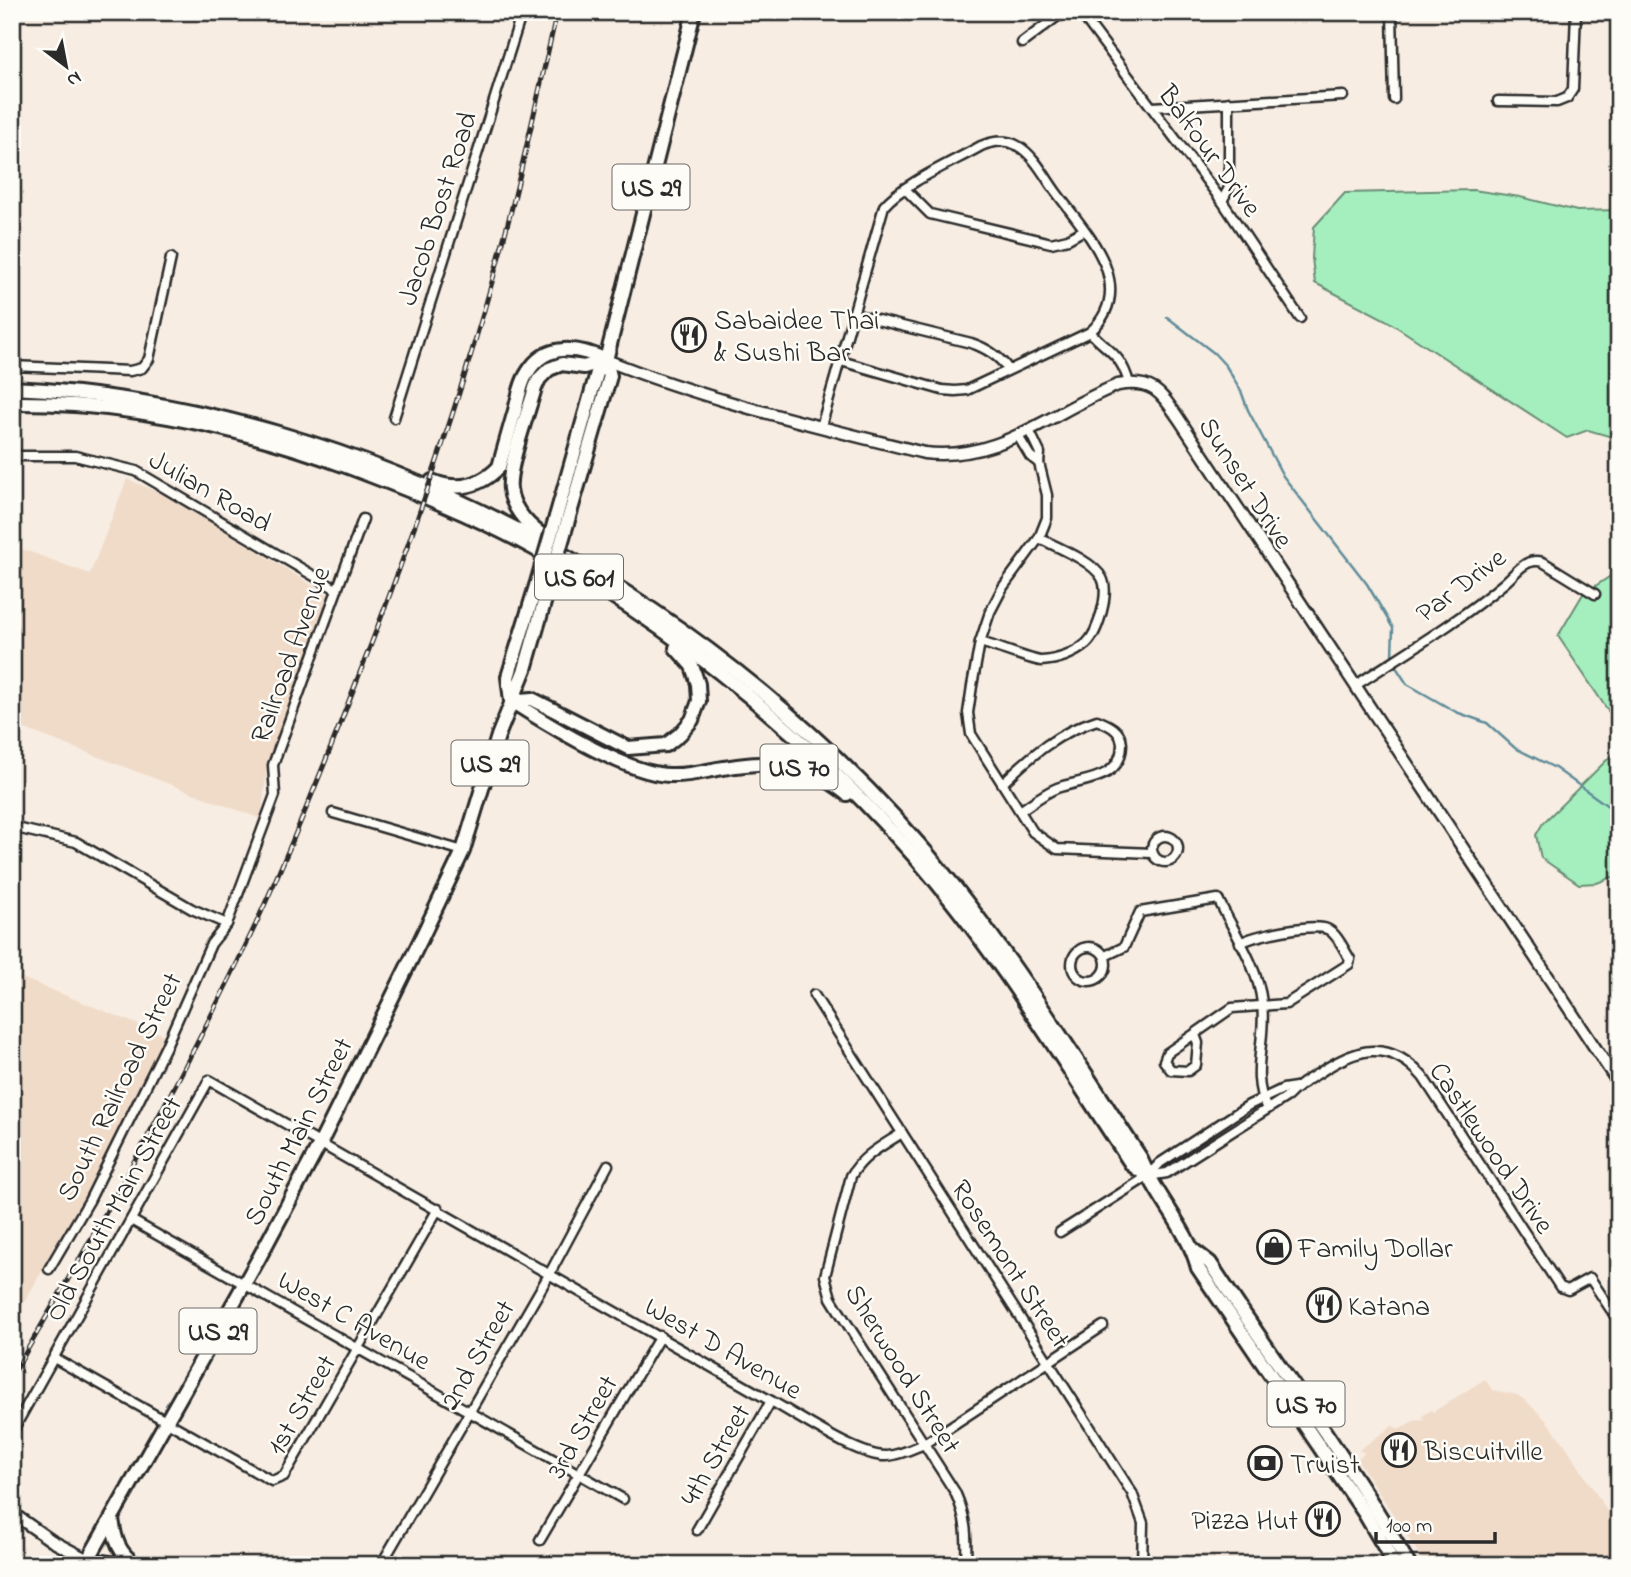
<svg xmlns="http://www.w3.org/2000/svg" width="1631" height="1577" font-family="'Indie Flower',sans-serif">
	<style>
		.built { fill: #f0dbc9 }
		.green { fill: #a5efbe; stroke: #688d74; stroke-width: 2 }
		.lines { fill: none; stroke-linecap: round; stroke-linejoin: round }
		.stream { stroke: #618d9b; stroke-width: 2.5 }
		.minor-casing { stroke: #2b2b2b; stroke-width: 13 }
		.tertiary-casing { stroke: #2b2b2b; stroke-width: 15 }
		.primary-casing { stroke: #2b2b2b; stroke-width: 18 }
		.trunk-casing { stroke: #2b2b2b; stroke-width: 18 }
		.minor { stroke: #fdfcf7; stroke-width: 8 }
		.tertiary { stroke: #fdfcf7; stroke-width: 10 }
		.primary { stroke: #fdfcf7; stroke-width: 12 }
		.trunk { stroke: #fdfcf7; stroke-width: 12 }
		.rail-casing { stroke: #2b2b2b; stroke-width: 5 }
		.rail { stroke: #fdfcf7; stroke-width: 2.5; stroke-dasharray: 8; stroke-linecap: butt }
		.primary-bridge-casing { stroke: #2b2b2b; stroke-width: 18; stroke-linecap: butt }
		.primary-bridge { stroke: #fdfcf7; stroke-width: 12 }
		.labels { text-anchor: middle; stroke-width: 5; stroke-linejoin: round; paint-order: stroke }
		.shield { fill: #fdfcf7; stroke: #6a6a68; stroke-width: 2 }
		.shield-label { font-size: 26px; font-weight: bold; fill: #2b2b2b }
		.street-label { font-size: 28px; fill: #2b2b2b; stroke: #fdfcf7 }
		.poi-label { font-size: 28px; fill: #2b2b2b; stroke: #fdfcf7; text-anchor: start }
	</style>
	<rect width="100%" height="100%" fill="#f7ede2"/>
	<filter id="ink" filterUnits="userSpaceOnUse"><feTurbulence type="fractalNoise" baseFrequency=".0143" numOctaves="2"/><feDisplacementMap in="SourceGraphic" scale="14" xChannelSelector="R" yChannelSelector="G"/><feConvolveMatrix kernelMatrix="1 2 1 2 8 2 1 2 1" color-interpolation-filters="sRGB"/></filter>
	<g filter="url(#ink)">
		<!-- built -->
		<g class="built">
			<path d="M127,479L175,499L329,596L267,769L261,819L12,724L14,546L90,574Z"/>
			<path d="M12,974L174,1039L12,1324Z"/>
			<path d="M1485,1379L1492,1390L1517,1395L1525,1400L1545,1419L1566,1446L1619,1530V1565H1426L1357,1459L1365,1453L1359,1450L1392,1426L1400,1429L1413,1421L1424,1420L1422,1416L1431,1410L1433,1412Z"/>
		</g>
		<!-- green -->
		<g class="green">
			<path d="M1473,190L1520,197L1577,211L1619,210V439L1588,430L1567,438L1386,320L1315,283L1312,258L1314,227L1345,193Z"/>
			<path d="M1619,565V727L1558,636L1583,594L1609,577Z"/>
			<path d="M1619,748V880L1612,877L1597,883L1579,884L1541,858L1536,835L1543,823Z"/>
		</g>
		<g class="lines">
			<!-- stream -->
			<g class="stream">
				<path d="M1167,317L1214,353L1226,366L1241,391L1248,410L1283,476L1367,584L1393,628L1392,656"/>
				<path d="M1396,667L1407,684L1456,712L1487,723L1515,748L1555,768L1619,814"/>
			</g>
			<!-- minor casing -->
			<g class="minor-casing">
				<g id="minor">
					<path d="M1080,12L1222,201L1300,318"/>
					<path d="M1392,12L1394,99"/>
					<path d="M1022,43L1063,12"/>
					<path d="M1498,101L1557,102L1567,98L1573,89L1576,12"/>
					<path d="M1152,107L1343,96"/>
					<path d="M905,189L930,214L1051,243L1068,239L1084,230"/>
					<path d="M1222,201L1229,188V102"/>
					<path d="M853,314L971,343C986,348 999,356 1008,369"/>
					<path d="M1090,332C1109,352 1121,354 1129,383"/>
					<path d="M12,366L130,371L142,368L149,359L171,258"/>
					<path d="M394,418L522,12"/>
					<path d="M821,427L884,206C902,184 955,161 981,146C993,141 1006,139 1018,146C1034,155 1045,177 1056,192C1085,232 1140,286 1090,332L967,390L955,391L942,390L841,361"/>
					<path d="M1029,430L1040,453L1039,463L1047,495V518L1039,538L1003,587L990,612L980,642L972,686L968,713L971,734L1033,832L1057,849L1152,853"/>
					<path d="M1018,436L1030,456L1039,463"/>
					<path d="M12,456H75L136,471L336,589"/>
					<path d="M980,642C992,645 1034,661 1041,661C1057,660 1074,654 1086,644C1098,633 1110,593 1102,578C1093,561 1057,547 1039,538"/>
					<path d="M1356,685C1405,653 1458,622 1503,584C1517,573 1524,557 1543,562L1595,594"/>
					<path d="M1003,783C1031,755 1059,732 1097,720C1109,725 1121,730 1122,744C1122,781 1082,779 1057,788C1044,793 1032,803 1020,811"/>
					<path d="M333,813L463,851"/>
					<path d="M12,827L76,842L192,909L227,924"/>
					<circle cx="1165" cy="849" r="13"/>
					<circle cx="1089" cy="964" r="17"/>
					<path d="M1105,956L1124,947L1140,912L1218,899C1234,932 1258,966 1262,1003C1267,1040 1249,1074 1267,1109"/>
					<path d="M814,995L1132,1493L1143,1523L1142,1565"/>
					<path d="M1195,1035L1198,1043L1196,1065L1188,1071L1171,1070L1164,1061L1167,1053L1232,1008L1286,1004L1349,964L1350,959C1344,950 1337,933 1327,929C1311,923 1255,935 1240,943"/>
					<path d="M902,1133C882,1146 863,1155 851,1176L825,1276L831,1298L839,1311L955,1492C967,1519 967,1536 966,1565"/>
					<path d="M1148,1176L1167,1173L1288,1096C1297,1086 1307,1080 1319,1073C1356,1048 1389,1038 1423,1077L1560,1287L1568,1290L1590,1278L1619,1322"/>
					<path d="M131,1220L623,1499"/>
					<path d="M1060,1232L1148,1176L1160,1163L1249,1105L1283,1089L1296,1087"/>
					<path d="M49,1269L89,1201L165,1048L211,944L227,924L275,795L273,765L363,519"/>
					<path d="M54,1358L272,1481L284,1476L438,1209"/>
					<path d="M12,1432L209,1080L771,1401C799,1416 858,1457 887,1456C900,1455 912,1449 924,1444L1103,1326"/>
					<path d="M697,1530L771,1401"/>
					<path d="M540,1540L660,1336"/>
					<path d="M381,1565L550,1273L608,1165"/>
				</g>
			</g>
			<!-- tertiary casing -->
			<g class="tertiary-casing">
				<g id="tertiary">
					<path d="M606,360C708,401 817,426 924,453C1001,462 1051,411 1118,385C1153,379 1161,393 1179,419L1619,1084"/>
					<path d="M12,1513L52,1541L88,1560"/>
				</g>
			</g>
			<!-- primary casing -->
			<g class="primary-casing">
				<g id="primary">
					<path d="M556,517L597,373L606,360L694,12"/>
					<path d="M568,520L610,376L606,360"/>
					<path d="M511,701L508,677L536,586"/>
					<path d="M112,1519C115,1540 118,1552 136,1565"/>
					<path d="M88,1560L123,1565"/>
					<path d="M85,1565L259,1258L321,1142L421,939L463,851L498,736L525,669L548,589"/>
				</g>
			</g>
			<!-- trunk casing -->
			<g class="trunk-casing">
				<g id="trunk">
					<path d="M12,388C371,404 731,607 954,886C1022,972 1080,1066 1140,1157C1155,1196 1188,1228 1198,1268L1365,1514L1395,1565"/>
					<path d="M12,403C126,402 239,427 346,466C410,490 476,516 535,549C678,630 806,734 915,857C998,952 1062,1060 1132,1165L1147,1176"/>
					<path d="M432,481C457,491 480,487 499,467C504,449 509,431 514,414C518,401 520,383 528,372C546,342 579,347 606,360"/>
					<path d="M549,540C532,529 512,511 510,489C507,469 529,410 535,388L539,379L549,369L562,364L584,367L606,360"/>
					<path d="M511,701C547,724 628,774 669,775C685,776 702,772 717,769C770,760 803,759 847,794"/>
					<path d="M511,701L532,699L628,748L666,745L680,734L692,720L699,701L698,684L692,666L676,648"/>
					<path d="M1193,1250L1210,1263C1276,1364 1349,1460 1409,1565"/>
				</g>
			</g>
			<!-- minor -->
			<use href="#minor" class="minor"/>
			<!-- tertiary -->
			<use href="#tertiary" class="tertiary"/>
			<!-- primary -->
			<use href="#primary" class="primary"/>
			<!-- trunk -->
			<use href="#trunk" class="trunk"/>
			<!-- rail casing -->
			<g class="rail-casing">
				<path id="rail" d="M12,1376C98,1229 182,1080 255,926C290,849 322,772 352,693C415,534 470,373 512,207C528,143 542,77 557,12"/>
			</g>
			<!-- rail -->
			<use href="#rail" class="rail"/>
			<!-- primary-bridge casing -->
			<g class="primary-bridge-casing">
				<g id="primary-bridge">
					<path d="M536,586L556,517"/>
					<path d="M548,589L568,520"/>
				</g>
			</g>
			<!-- primary-bridge -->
			<use href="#primary-bridge" class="primary-bridge"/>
		</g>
	</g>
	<!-- icons -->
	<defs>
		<g id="restaurant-ring" transform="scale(1.75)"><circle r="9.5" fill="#fdfcf7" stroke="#2b2b2b" stroke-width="1.5"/><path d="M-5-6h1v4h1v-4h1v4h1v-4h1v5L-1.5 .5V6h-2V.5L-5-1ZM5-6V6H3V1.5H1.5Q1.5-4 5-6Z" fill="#2b2b2b"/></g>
		<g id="shop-ring" transform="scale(1.75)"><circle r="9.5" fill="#fdfcf7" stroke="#2b2b2b" stroke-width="1.5"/><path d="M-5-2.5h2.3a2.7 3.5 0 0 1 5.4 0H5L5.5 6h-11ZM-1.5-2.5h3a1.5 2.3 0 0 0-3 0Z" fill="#2b2b2b"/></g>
		<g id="bank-ring" transform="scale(1.75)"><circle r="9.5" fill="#fdfcf7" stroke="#2b2b2b" stroke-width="1.5"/><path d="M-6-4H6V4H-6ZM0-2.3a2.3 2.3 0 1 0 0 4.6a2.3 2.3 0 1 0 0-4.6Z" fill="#2b2b2b"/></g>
	</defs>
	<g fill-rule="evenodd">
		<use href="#restaurant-ring" x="689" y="335"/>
		<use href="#shop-ring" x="1274" y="1247"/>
		<use href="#restaurant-ring" x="1324" y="1305"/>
		<use href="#restaurant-ring" x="1399" y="1450"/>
		<use href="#bank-ring" x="1265" y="1463"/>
		<use href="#restaurant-ring" x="1323" y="1519"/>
	</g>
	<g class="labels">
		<!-- shield labels -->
		<g class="shield">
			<rect x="612.5" y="164.5" width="77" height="45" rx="5"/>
			<rect x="535" y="554.5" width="88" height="45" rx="5"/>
			<rect x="451.5" y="740.5" width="77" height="45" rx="5"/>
			<rect x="760.5" y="744.5" width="77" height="45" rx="5"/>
			<rect x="179.5" y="1308.5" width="77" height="45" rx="5"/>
			<rect x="1267.5" y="1381.5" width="77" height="45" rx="5"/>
		</g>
		<g class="shield-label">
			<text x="651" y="196">US 29</text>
			<text x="579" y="586">US 601</text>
			<text x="490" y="772">US 29</text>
			<text x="799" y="776">US 70</text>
			<text x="218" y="1340">US 29</text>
			<text x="1306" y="1413">US 70</text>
		</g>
		<!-- street labels -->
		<g class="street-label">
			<text transform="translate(1211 150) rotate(54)" y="10">Balfour Drive</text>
			<text transform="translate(436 208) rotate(-72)" y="10">Jacob Bost Road</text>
			<text transform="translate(1247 482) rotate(57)" y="10">Sunset Drive</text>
			<text transform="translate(211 490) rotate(30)" y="10">Julian Road</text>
			<text transform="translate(1460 584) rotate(-37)" y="10">Par Drive</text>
			<text transform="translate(289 654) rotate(-70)" y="10">Railroad Avenue</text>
			<text transform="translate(118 1086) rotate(-64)" y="10">South Railroad Street</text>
			<text transform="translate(297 1131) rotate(-63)" y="10">South Main Street</text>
			<text transform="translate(1493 1147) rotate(56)" y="10">Castlewood Drive</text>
			<text transform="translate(112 1208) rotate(-61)" y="10">Old South Main Street</text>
			<text transform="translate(1012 1263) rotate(57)" y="10">Rosemont Street</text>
			<text transform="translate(355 1319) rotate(30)" y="10">West C Avenue</text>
			<text transform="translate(724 1347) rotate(30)" y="10">West D Avenue</text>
			<text transform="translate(476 1354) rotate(-60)" y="10">2nd Street</text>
			<text transform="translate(904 1368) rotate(58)" y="10">Sherwood Street</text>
			<text transform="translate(300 1404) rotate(-60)" y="10">1st Street</text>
			<text transform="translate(581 1426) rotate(-60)" y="10">3rd Street</text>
			<text transform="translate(714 1454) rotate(-60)" y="10">4th Street</text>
		</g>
		<!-- poi labels -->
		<g class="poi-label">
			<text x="714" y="329">Sabaidee Thai<tspan x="714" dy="32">&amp; Sushi Bar</tspan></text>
			<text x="1298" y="1257">Family Dollar</text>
			<text x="1348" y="1315">Katana</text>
			<text x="1424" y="1460">Biscuitville</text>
			<text x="1290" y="1473">Truist</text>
			<text x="1298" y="1529" text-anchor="end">Pizza Hut</text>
		</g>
	</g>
	<!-- margin -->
	<rect width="1631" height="1577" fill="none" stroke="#fdfcf7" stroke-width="42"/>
	<rect x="21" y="21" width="1589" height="1535" fill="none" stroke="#2b2b2b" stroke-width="2.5" filter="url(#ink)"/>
	<!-- north arrow -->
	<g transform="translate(66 66) rotate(148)" stroke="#fdfcf7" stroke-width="5" paint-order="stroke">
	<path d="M0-5L12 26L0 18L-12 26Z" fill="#2b2b2b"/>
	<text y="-10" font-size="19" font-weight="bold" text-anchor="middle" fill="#2b2b2b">N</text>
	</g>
	<!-- scale -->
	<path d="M1376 1532v10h119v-10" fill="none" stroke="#2b2b2b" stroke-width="3.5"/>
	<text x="1386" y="1532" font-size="21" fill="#2b2b2b" stroke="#fdfcf7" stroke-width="5" paint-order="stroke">100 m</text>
</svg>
